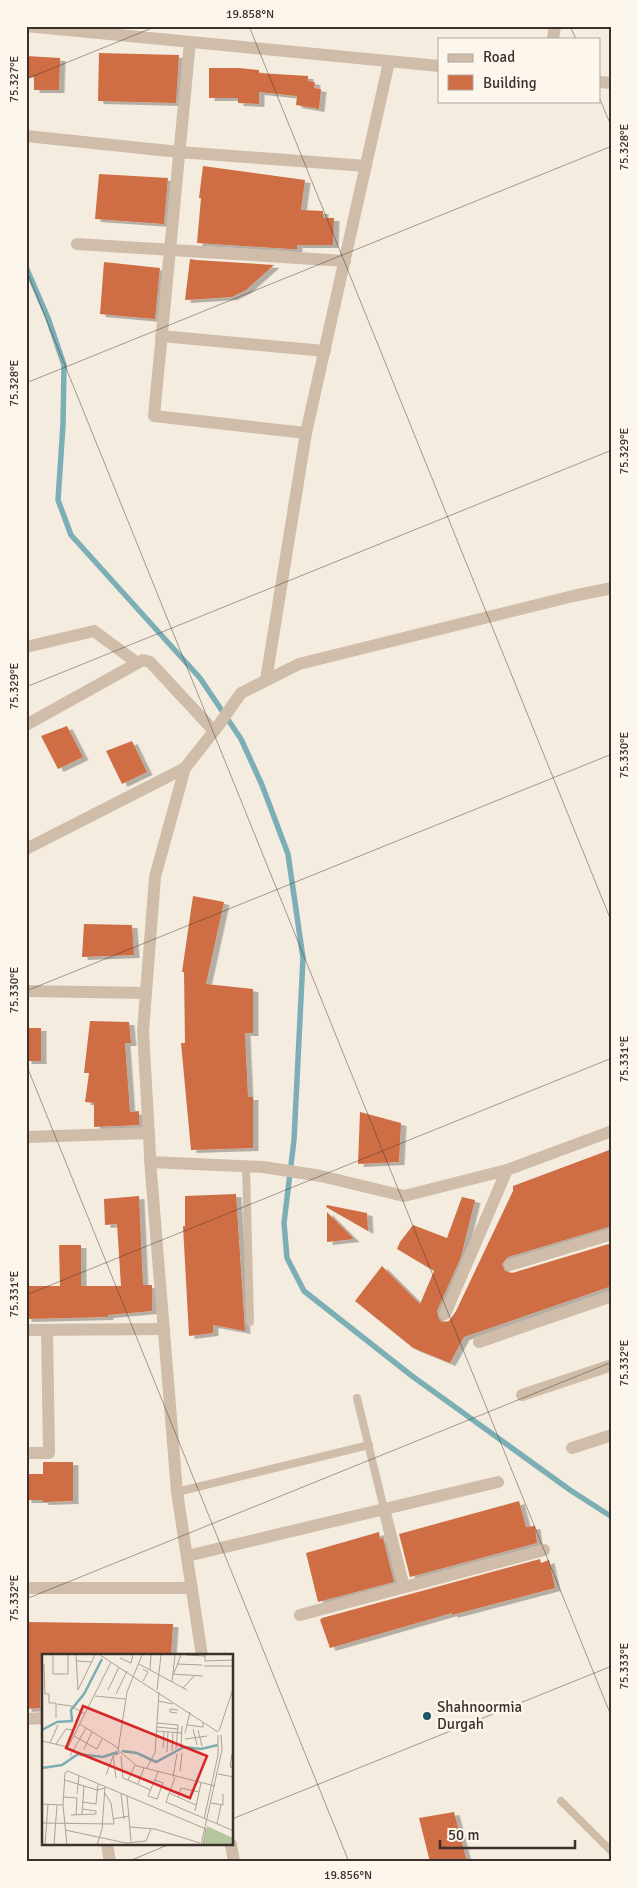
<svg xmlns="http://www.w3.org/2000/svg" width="638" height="1888" font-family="Signika,sans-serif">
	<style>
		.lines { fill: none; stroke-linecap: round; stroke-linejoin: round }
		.stream { stroke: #7cafb5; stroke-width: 5.5 }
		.building { fill: #cf6e44; filter: url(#shadow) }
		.lane { stroke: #cfbdaa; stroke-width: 8 }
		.street { stroke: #cfbdaa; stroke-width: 12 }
		.ticks { fill: none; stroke: #3c312a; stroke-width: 1; stroke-opacity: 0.45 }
		.poi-dot { fill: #1b5861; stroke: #fcf6ed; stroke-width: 2 }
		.labels { text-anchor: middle; stroke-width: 5; stroke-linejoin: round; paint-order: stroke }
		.poi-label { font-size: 15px; fill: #3c312a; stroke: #fcf6ed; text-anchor: start }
		.inset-river { fill: none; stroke: #7cafb5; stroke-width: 2.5 }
		.inset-road { fill: none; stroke: #aba197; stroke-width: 1 }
		.view { fill: #d62828; fill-opacity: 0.15; stroke: #d62828; stroke-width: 2.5 }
		.inset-edge { fill: none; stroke: #3c312a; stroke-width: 2.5 }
		.neatline { fill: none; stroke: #3c312a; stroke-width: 2 }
		.ticks-label { font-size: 12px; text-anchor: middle; fill: #3c312a }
	</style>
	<defs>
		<filter id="shadow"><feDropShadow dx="5.5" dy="3" stdDeviation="0" flood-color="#0004"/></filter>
	</defs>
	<rect width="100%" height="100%" fill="#f5ece0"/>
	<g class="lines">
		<!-- stream -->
		<path class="stream" d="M26,267L48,318L64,365L63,425L58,500L71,535L200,678L241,739L262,785L288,854L303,958L294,1140L284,1223L287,1258L304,1291L412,1376L570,1490L612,1517"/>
	</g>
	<!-- building -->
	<g class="building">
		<path d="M99,53L179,55L176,103L98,101Z"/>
		<path d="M26,56L60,58L59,90H34V77L29,78Z"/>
		<path d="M209,68H239L259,70V73L308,76V81L315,82L314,88L321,89L319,109L296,105L297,96L259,92V104L238,103V98H209Z"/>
		<path d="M203,166L305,180L301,210L323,211V218H334L333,245H297V249H291L197,243L201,198H199Z"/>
		<path d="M99,174L168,178L164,224L95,219Z"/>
		<path d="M190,259L196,260L274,265L246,290L232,297L185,300Z"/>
		<path d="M104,262L160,268L155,319L100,314Z"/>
		<path d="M67,726L83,757L58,769L41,736Z"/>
		<path d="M132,741L147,772L122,784L106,751Z"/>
		<path d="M193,896L224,902L206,984L253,989V1033H245L248,1097H253V1148L191,1150L181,1043H185L184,972H182Z"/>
		<path d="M84,924L132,925L134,955L82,957Z"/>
		<path d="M90,1021L129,1022L131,1043H125L130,1112L139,1111V1125L94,1127V1103L85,1102L89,1073H84Z"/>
		<rect x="26" y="1028" width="15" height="33"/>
		<path d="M360,1112L401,1123L399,1162L358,1164Z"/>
		<path d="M612,1149V1226L508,1257L502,1264L505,1271L512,1273L612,1243V1286L464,1337L450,1363L413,1348L355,1301L382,1266L420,1304L434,1271L397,1249L400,1242L413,1225L447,1238L462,1197L475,1200L461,1257L437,1311L439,1319L442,1322L449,1321L456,1311L513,1191V1186Z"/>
		<path d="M236,1194L245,1331L213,1325V1333L189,1336L183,1226H185V1196Z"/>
		<path d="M139,1196L143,1285H152V1311L108,1315V1317L26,1319V1286H60L59,1245H81V1286H121L117,1224L105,1225L104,1199Z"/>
		<path d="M327,1205L367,1213L368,1231L326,1207Z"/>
		<path d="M327,1212L354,1239L327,1242Z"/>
		<path d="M43,1462H73V1501L43,1502V1500H26V1474H43Z"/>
		<path d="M519,1501L526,1527L535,1526L537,1543L410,1577L399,1534Z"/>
		<path d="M379,1532L380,1539L383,1538L394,1582L318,1602L306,1553Z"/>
		<path d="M540,1559L541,1563L549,1560L555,1588L452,1615V1613L330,1648L320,1620L322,1618Z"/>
		<path d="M26,1622L173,1624L171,1656H41L40,1708L26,1709Z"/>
		<path d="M454,1812L467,1862H430L419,1818Z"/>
	</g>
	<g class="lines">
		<!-- lane -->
		<g class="lane">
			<path d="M246,1166L250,1322"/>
			<path d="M357,1398L384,1509"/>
			<path d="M177,1492L369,1445"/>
			<path d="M561,1801L612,1852"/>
		</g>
		<!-- street -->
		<g class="street">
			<path d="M26,26L439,66"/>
			<path d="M553,39L555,26"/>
			<path d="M190,42L154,416L306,433"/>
			<path d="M599,82L612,83"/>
			<path d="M26,136L179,152L366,166"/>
			<path d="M77,244L345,261"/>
			<path d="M161,336L325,351"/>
			<path d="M26,647L94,631L136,662"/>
			<path d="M266,680L306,433L389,62"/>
			<path d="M26,725L143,660L150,662L214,731"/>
			<path d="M26,849L185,768"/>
			<path d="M26,991L146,993"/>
			<path d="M26,1137L149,1133"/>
			<path d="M150,1162L263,1167L321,1176L404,1196L507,1170L612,1131"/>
			<path d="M510,1265L612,1234"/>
			<path d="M445,1314L507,1170"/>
			<path d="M26,1330L164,1329"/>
			<path d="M479,1342L612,1296"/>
			<path d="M522,1395L612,1365"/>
			<path d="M572,1448L612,1435"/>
			<path d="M26,1453H49L47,1330"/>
			<path d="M384,1509L404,1587"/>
			<path d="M187,1556L498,1482"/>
			<path d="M26,1588H192"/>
			<path d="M300,1615L544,1550"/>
			<path d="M202,1656L177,1492L151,1172L143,1031L155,877L185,768L218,726L241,693L299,664L573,596L612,588"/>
			<path d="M26,1719L44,1718"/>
			<path d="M107,1844L110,1862"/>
			<path d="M231,1844L234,1862"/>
		</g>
	</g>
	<!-- ticks -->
	<path class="ticks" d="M249,26L612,923M570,26L576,39M26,79L157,26M599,97L612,128M26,269L612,1718M26,383L612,146M26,687L612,450M26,991L612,754M26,1064L349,1862M26,1295L612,1058M26,1599L612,1362M232,1819L612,1666M26,1859L27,1862M127,1862L170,1844"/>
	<!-- markers -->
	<circle class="poi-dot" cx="427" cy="1716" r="5"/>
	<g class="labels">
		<!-- poi labels -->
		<g class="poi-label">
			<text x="437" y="1712">Shahnoormia<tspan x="437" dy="17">Durgah</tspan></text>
		</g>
	</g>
	<!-- overview -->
	<g transform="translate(42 1654)">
		<rect width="191" height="191" fill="#f5ece0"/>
		<path d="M165,172L191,184V191H161Z" fill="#b6c69e"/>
		<path class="inset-river" d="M0,76L15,68L30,67L29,56L42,40L60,5M80,97L95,99L114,108L142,93L159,95L176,91M0,114L20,111L36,100L61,103L76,98"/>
		<path class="inset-road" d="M11,1V20H26V1M34,1L36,36M58,1L176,78M100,1L85,38L76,96L95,112L173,132M144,1L163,2M163,1V7L192,6M78,4L89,9L91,1M34,7L50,8M2,10L3,40H7V49H14V64M97,10L145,36M135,10L160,11M162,12H192M108,16L109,1M132,19L139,1M130,20L161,22M101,27L106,18L101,15M130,28L133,1M141,34L153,21M36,36L53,1M66,36L77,13M115,36L119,1M74,40L85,17M53,42L83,45M116,47L131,50M15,50L29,52L43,60M135,59L128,58V55L136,56M115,69L136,71L134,95M38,70L76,94M145,71L161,73V68M115,73L136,75M151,75L155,91M156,76L160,92M115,77L140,79M177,77L192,32M143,79L148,58M32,82L55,95L60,85M143,85L165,82M0,87L26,93L69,8M8,89L16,71M14,90L24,75L31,76M139,93L140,72M121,94L122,78M42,95L50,78M130,97L131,79M125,98L126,78M190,100L188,113L192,114M28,102L44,74M79,102L81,124L109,136M104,115L113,99L117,38M138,117L140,99M176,120L192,123M64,121L71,102M131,123L135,100M133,123L124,148L192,177M74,124L71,102L78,99M23,126L55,136L63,134M86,126L93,111M113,126L121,129L115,145L106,142L116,118M96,130L102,114M79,139L82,165M127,139L154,151M35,140L37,122M85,142L89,187M22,143L35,144L34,161M136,143L139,134L157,138M40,148L54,150L56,130M169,149L181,151V140M0,150L21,151M153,157L159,129M40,160L42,132M29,161L54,160V157L40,155M71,165L87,162M162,165L176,101V81M0,169L72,170L69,149L62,138M175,170L179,151M88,173L113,175L158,189M23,176L84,189L104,187L109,175M3,191L6,150M12,191L15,151M25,191L21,151L23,119L26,117L164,175L161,191M55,191L60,175L63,133M159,191L180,96L179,81"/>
		<path class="view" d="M41,52L165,102L148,144L24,94Z"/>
		<rect width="191" height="191" class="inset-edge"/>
	</g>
	<!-- border -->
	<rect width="638" height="1888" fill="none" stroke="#fcf6ed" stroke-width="55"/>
	<!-- legend -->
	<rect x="438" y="38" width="162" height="65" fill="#fcf6ed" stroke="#afa79f"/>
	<rect x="448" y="54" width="25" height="8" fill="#cfbdaa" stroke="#afa79f"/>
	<text x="483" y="62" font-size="15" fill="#3c312a">Road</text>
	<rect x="448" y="75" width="25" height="15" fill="#cf6e44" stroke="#afa79f"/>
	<text x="483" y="88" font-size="15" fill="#3c312a">Building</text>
	<!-- scale -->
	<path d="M440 1840v8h135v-8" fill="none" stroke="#3c312a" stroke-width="2.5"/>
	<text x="448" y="1840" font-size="15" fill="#3c312a" stroke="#fcf6ed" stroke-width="4" paint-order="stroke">50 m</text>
	<rect x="28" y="28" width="582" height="1832" class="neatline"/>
	<g class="ticks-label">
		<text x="250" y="18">19.858°N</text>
		<text transform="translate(14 79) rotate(-90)" y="4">75.327°E</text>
		<text transform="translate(624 147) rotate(-90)" y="4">75.328°E</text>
		<text transform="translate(14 383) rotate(-90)" y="4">75.328°E</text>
		<text transform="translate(624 451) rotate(-90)" y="4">75.329°E</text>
		<text transform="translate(14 686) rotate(-90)" y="4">75.329°E</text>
		<text transform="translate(624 755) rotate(-90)" y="4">75.330°E</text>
		<text transform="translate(14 990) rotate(-90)" y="4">75.330°E</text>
		<text transform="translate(624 1059) rotate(-90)" y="4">75.331°E</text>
		<text transform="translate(14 1294) rotate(-90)" y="4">75.331°E</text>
		<text transform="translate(624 1363) rotate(-90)" y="4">75.332°E</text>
		<text transform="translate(14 1598) rotate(-90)" y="4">75.332°E</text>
		<text transform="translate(624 1666) rotate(-90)" y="4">75.333°E</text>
		<text x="348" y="1879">19.856°N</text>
	</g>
</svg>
